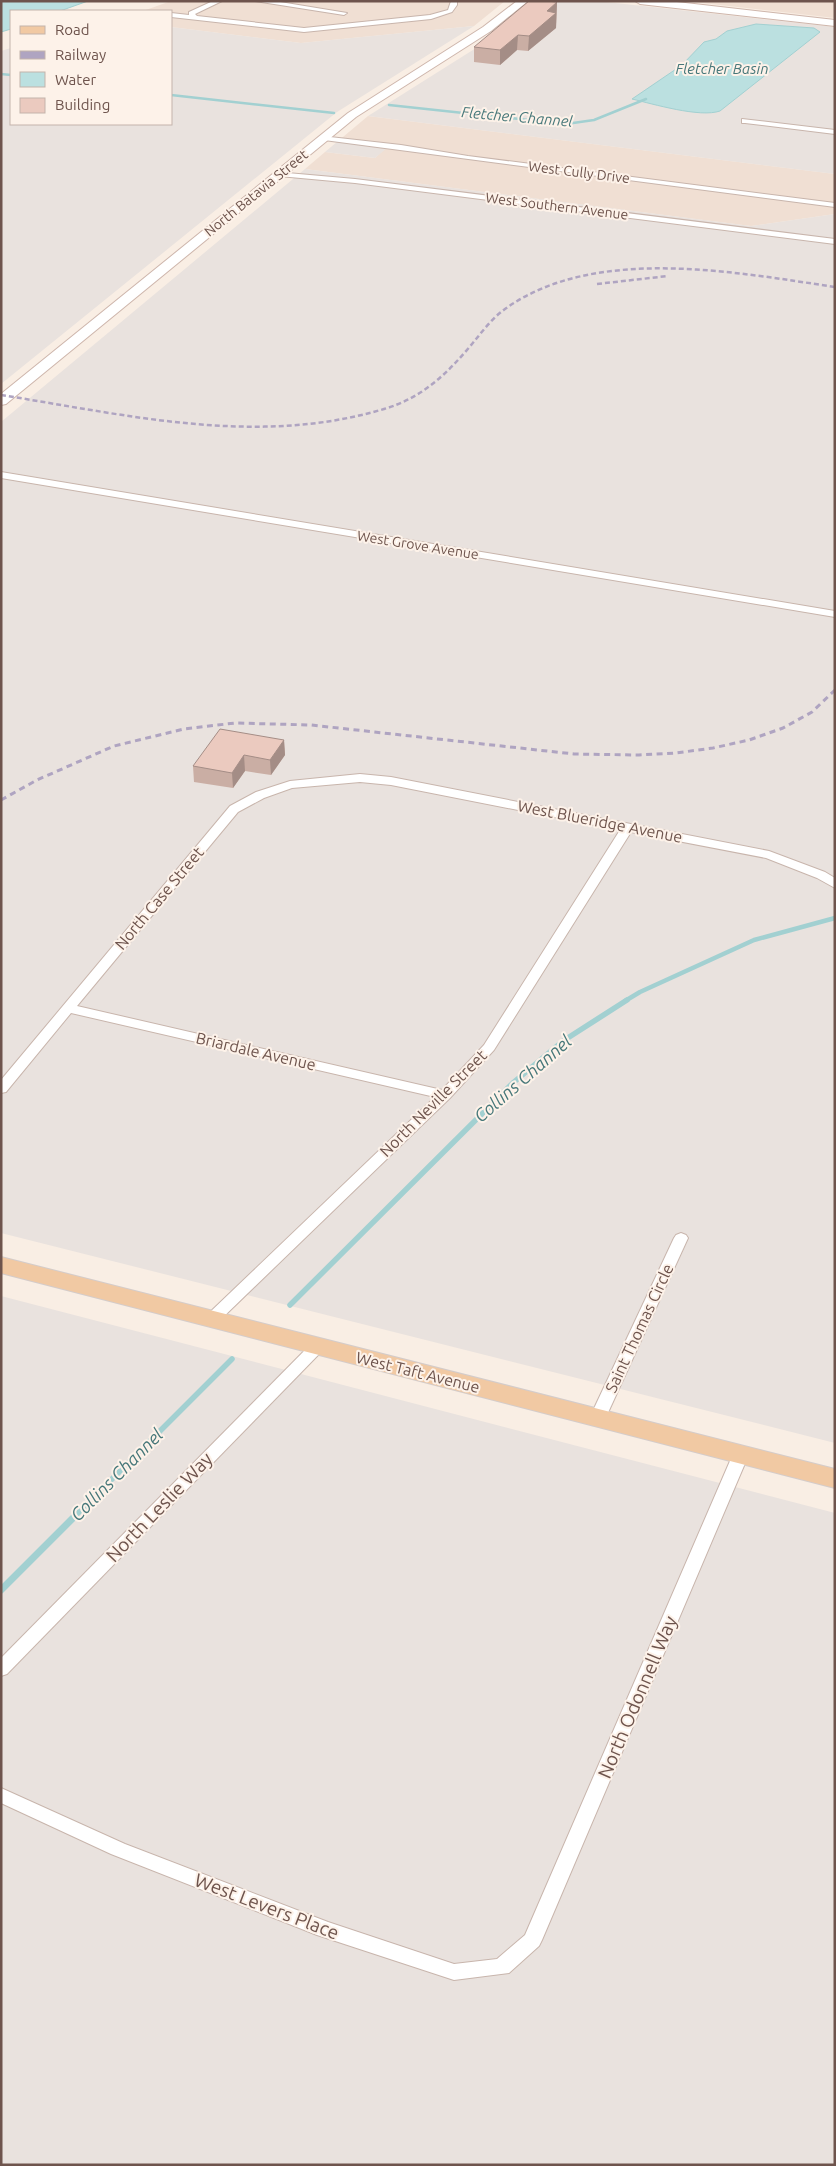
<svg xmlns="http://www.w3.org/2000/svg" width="836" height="2166" font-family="Ubuntu,sans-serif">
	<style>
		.residential { fill: #f0dfd3 }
		.industrial { fill: #e9e2de }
		.water { fill: #bbe0e0; stroke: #a2d0d1 }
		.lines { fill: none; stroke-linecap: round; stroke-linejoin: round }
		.stream-far3 { stroke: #a2d0d1; stroke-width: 2.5 }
		.stream-far2 { stroke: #a2d0d1; stroke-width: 4.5 }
		.stream-far1 { stroke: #a2d0d1; stroke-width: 5.5 }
		.stream { stroke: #a2d0d1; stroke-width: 7 }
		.street-casing { stroke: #c8b5ac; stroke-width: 2 }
		.secondary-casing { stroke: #ceb6ac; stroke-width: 2 }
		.primary-casing { stroke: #d4ccca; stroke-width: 2 }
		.street { fill: #fff; fill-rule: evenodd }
		.secondary { fill: #fff; fill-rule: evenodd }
		.primary { fill: #f1c9a3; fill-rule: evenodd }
		.rail-far1 { stroke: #afa4c1; stroke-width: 2.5; stroke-dasharray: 5 3; stroke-linecap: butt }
		.rail { stroke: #afa4c1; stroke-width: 3; stroke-dasharray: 6 4.5; stroke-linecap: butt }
		.wall { fill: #caaea4 }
		.shaded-wall { fill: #a48d86 }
		.building { fill: #ebcabf; stroke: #a48d86 }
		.labels { text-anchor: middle; stroke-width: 4; stroke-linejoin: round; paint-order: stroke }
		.far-street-label { font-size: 14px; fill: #6e544d; stroke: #fdf2e9 }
		.far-water-label { font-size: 15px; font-style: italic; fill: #467779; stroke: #fdf2e9 }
		.street-label { font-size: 16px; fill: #6e544d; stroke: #fdf2e9 }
		.water-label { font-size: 18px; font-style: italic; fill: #467779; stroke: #fdf2e9 }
		.near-street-label { font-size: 19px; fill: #6e544d; stroke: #fdf2e9 }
	</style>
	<rect width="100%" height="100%" fill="#f9eee4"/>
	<!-- residential -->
	<g class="residential">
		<path d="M171,1H505L474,26L301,43L171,27V11H143Z"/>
		<path d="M684,1H835V18Z"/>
		<path d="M368,116L835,174V214L751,226L305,169L325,152L375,158L386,148L337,142Z"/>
	</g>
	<!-- industrial -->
	<g class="industrial">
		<path d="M539,1H597L835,27V174L368,116L484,43Z"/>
		<path d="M474,26L337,112L1,384V51L11,48V124H171V27L301,43Z"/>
		<path d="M337,142L387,148L375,158L325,152Z"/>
		<path d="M305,169L751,226L835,214V1443L1,1233V422Z"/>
		<path d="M1,1296L835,1513V2165H1Z"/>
	</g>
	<!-- water -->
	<g class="water">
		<path d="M1,1H88L60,11H11V29L1,32Z"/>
		<path d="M756,24L814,28L820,32L720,111C700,118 653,104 632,99L682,65L704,42L716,39L727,31Z"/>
	</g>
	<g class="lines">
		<!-- stream-far3 -->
		<g class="stream-far3">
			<path d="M1,74L11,75"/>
			<path d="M171,95L334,113"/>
			<path d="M389,105L566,124L594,120L646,99"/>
		</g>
		<!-- stream-far2 -->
		<path class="stream-far2" d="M625,1001L640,992L754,940L835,918"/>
		<!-- stream-far1 -->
		<g class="stream-far1">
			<path d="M290,1305L514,1082L563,1041L627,1000"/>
			<path d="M73,1518L232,1359"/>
		</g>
		<!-- stream -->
		<path class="stream" d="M1,1590L75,1516"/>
		<!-- street casing -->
		<g class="street-casing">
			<g id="street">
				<path d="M213,1H222L195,14L197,16L304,28L430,15L448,10L451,1H457V5L452,12L431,19L304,32L171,17V13L189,15V12Z"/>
				<path d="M255,1H274L347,13L344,15Z"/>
				<path d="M742,119L835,130V134L745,123H742Z"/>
				<path d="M321,136L401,145L468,156L835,203V207L324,140L320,138Z"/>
				<path d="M276,172L355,179L835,239V244L355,183L279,176H276Z"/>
				<path d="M1,472L835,611V617L1,478Z"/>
				<path d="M360,774L391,777L769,851L825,872L835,878V888L817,878L766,858L631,832L494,1050L450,1098L217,1323H207L204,1319L207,1315L435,1097L71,1013L6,1092L1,1093V1080L230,806L256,792L290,781ZM360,782L391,785L620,830L484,1045L442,1090L77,1006L238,812L264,798L292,788Z"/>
				<path d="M681,1233L686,1235L688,1238L606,1417L604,1421L598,1423L592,1421L590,1417L674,1238L676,1235Z"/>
				<path d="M318,1341L323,1342L326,1346L323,1350L7,1674L1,1676V1658L313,1342Z"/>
				<path d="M741,1448L747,1450L749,1454L542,1940L539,1946L509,1973L454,1980L317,1935L111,1854L1,1803V1788L125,1844L328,1922L454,1964L497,1959L525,1935L733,1454L735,1450Z"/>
			</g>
		</g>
		<!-- secondary casing -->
		<g class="secondary-casing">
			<g id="secondary">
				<path d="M517,1H528L491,31L356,117L6,404L1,405V394L348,113L483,27Z"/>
				<path d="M635,1H668L835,20V26L640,4Z"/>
			</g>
		</g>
		<!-- primary casing -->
		<g class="primary-casing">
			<path id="primary" d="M1,1257L835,1469V1488L1,1273Z"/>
		</g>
		<!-- street -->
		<use href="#street" class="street"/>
		<!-- secondary -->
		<use href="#secondary" class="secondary"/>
		<!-- primary -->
		<use href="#primary" class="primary"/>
		<!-- rail-far1 -->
		<g class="rail-far1">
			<path d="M597,284L668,276"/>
			<path d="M1,395C128,415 257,447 384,409C422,398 447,374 472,344C482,332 492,318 505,309C594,245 734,272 835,287"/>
		</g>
		<!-- rail -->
		<path class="rail" d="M1,800L37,780L114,746L184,729L235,723L311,725L574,754L639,755L676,753L713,748L749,740L783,728L812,712L835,690"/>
	</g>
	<!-- wall -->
	<g class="wall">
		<path d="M557,2L556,28L528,51L517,50L500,65L474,62V47Z"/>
		<path d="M284,740L285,755L271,775L245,771L233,788L194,782L193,766Z"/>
	</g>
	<!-- shaded-wall -->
	<g class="shaded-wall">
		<path d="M557,2L556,28L528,51L529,36L547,11Z"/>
		<path d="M518,35L517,50L500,65V50Z"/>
		<path d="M284,740L285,755L271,775L270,760Z"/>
		<path d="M244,755L245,771L233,788L232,773Z"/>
	</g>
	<!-- building -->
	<g class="building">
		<path d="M529,1H546L557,2L547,11L556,13L529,36L518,35L500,50L474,47Z"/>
		<path d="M220,729L284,740L270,760L244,755L232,773L193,766Z"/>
	</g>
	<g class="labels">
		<!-- far-street labels -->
		<g class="far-street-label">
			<text transform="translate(579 172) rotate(7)" y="5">West Cully Drive</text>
			<text transform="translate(256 193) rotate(-39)" y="5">North Batavia Street</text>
			<text transform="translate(557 206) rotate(7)" y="5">West Southern Avenue</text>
			<text transform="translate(418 545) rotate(9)" y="5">West Grove Avenue</text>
		</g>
		<!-- far-water labels -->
		<g class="far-water-label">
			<text x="722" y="74">Fletcher Basin</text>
			<text transform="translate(517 117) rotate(5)" y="5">Fletcher Channel</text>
		</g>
		<!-- street labels -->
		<g class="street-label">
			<text transform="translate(600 821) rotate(11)" y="6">West Blueridge Avenue</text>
			<text transform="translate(159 898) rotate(-50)" y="6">North Case Street</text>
			<text transform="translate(256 1051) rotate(13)" y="6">Briardale Avenue</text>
			<text transform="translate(433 1103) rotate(-45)" y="6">North Neville Street</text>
			<text transform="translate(639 1328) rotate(-65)" y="6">Saint Thomas Circle</text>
			<text transform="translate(418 1372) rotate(14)" y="6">West Taft Avenue</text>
		</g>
		<!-- water labels -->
		<g class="water-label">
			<text transform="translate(523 1079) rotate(-41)" y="6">Collins Channel</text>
			<text transform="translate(117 1475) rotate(-45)" y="6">Collins Channel</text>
		</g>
		<!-- near-street labels -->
		<g class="near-street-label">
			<text transform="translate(159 1507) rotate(-46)" y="7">North Leslie Way</text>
			<text transform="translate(637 1697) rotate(-67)" y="7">North Odonnell Way</text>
			<text transform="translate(267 1906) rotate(21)" y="7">West Levers Place</text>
		</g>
	</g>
	<!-- border -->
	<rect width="836" height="2166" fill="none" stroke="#6e544d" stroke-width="5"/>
	<!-- legend -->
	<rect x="10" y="10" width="162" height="115" fill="#fdf2e9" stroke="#c4b3ab"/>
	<rect x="20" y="26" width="25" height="8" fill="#f1c9a3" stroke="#c4b3ab"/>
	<text x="55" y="35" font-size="15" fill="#6e544d">Road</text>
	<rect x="20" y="51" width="25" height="8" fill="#afa4c1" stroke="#c4b3ab"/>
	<text x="55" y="60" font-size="15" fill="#6e544d">Railway</text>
	<rect x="20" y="72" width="25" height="15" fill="#bbe0e0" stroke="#c4b3ab"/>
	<text x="55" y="85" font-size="15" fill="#6e544d">Water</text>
	<rect x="20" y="98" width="25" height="15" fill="#ebcabf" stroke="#c4b3ab"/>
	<text x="55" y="110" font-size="15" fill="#6e544d">Building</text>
</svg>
